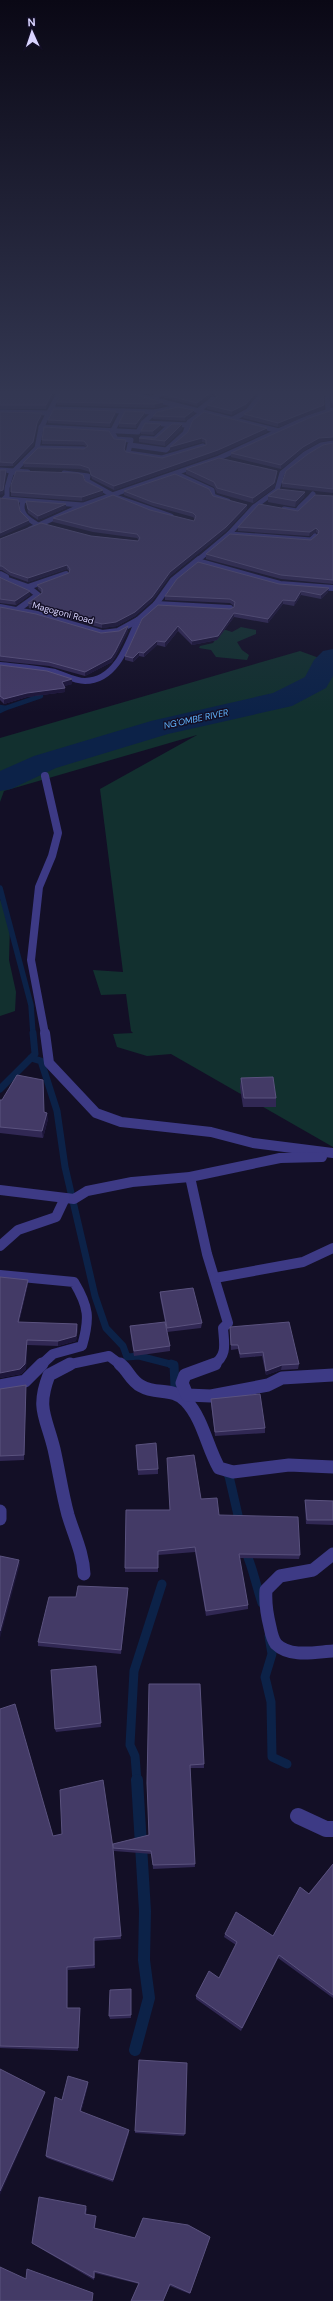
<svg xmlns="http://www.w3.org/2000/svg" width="333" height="2301" font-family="'DM Sans',sans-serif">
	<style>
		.green { fill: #12302f }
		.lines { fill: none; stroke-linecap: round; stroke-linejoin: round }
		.stream-far4 { stroke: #0c2248; stroke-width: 4.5 }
		.stream-far3 { stroke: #0c2248; stroke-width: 5.5 }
		.stream-far2 { stroke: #0c2248; stroke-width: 7 }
		.stream-far1 { stroke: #0c2248; stroke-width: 9 }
		.stream { stroke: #0c2248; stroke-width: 12 }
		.river { fill: #0c2248; fill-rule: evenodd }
		.minor-far5 { stroke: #3d3a85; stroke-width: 5 }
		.minor-far4 { stroke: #3d3a85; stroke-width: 6 }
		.minor-far3 { stroke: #3d3a85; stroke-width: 8 }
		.minor-far2 { stroke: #3d3a85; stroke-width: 10 }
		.minor-far1 { stroke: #3d3a85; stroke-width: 13 }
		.minor { stroke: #3d3a85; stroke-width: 16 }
		.wall { fill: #312854 }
		.shaded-wall { fill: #1d163a }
		.building { fill: #433a66; stroke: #5a527e }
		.labels { text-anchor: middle; stroke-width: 3; stroke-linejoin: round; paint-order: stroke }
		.far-street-label { font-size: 9px; fill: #d9d4ff; stroke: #130f26 }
		.far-water-label { font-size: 9px; font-style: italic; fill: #62b6ff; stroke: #130f26 }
	</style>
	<rect width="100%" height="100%" fill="#130f26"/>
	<!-- green -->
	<g class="green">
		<path d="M241,627L256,630V634L237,642L242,650L249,655L247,660L216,657L211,650L199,648L200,646L213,643L223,629L232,632Z"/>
		<path d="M300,651L330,662L333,661V1147L171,1054L147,1056L117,1047L113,1034L133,1033L131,1031L126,994L101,995L93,970L123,972L100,789L197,735L4,791L0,802V738Z"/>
		<path d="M0,899L10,925L9,960L16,992L15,1011L0,1016Z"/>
	</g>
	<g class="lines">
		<!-- stream-far4 -->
		<g class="stream-far4">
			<path d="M0,707L6,708L0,711"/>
			<path d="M6,708L41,696L35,689"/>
		</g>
		<!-- stream-far3 -->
		<path class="stream-far3" d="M0,888L31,1005L33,1034"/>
		<!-- stream-far2 -->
		<g class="stream-far2">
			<path d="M31,1058L41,1061L57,1111L65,1167L95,1296L106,1328L123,1346L127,1357L139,1356L174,1365"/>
			<path d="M0,1089L35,1054L33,1033"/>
		</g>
		<!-- stream-far1 -->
		<g class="stream-far1">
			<path d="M171,1364L174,1365L175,1386L182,1393"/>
			<path d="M224,1469L229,1476L240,1524"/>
			<path d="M245,1550C253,1568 256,1585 262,1603"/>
			<path d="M269,1636L272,1654L265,1677L271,1702L272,1757L287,1764"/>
			<path d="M137,1781L135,1756L130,1745L134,1671L162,1584"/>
		</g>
		<!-- stream -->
		<path class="stream" d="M135,2050L149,1998L144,1960L145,1911L137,1780"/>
		<!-- river -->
		<path class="river" d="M333,649V676L326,688L292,706L168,734L56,768L11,789L0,791V771L34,756L151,721L273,693L305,677L314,660L323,651Z"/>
		<!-- minor-far5 -->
		<g class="minor-far5">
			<path d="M120,391L279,431"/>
			<path d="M323,391L327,394L328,410"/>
			<path d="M152,399L165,391"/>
			<path d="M53,409L123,411L112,432L116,439L131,440L128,453L162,458L203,446"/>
			<path d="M199,410L213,399"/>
			<path d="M123,411L155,412L177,407"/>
			<path d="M0,412L50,413"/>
			<path d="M233,419L248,411L264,391"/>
			<path d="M143,423L189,425"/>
			<path d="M41,427L138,432L143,423L155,412"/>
			<path d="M142,438L155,439L170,425"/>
			<path d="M130,445L166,450L185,433L189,422L203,412"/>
			<path d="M37,448L84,449"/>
			<path d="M0,470L28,472"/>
			<path d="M64,473L88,476L87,481L116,497L171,516"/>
			<path d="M177,474L212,490L213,496L228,501"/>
			<path d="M4,499L7,496V488L11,474L37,448L41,428L60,391"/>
			<path d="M6,499L82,505"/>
			<path d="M23,501C19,514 28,519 38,525"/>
			<path d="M284,509L297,511C302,503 308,501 313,494"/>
			<path d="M30,529L83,505L219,458L307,418L333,410"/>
			<path d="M229,534L311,540L315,536"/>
			<path d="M198,560L229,534L254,507L277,490L282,473L305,454L321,445L333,443"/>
		</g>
		<!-- minor-far4 -->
		<g class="minor-far4">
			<path d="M197,561L280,584L333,588"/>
			<path d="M0,574L6,577L5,579L28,587L38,595L17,610"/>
			<path d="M28,587L66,574"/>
			<path d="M156,604L230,608"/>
			<path d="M0,607L37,614L102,633L118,631L138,620L156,604L173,580L199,559"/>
			<path d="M0,665C18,667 37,668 55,672C64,675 75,681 85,681C116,681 128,644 138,620"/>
		</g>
		<!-- minor-far3 -->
		<path class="minor-far3" d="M45,776L58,833L52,856L39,887L31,960L45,1034"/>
		<!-- minor-far2 -->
		<g class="minor-far2">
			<path d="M45,1033L49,1063L96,1113L121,1122L211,1132L253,1143L333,1153"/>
			<path d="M190,1177L207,1254L228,1323L223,1328C224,1343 228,1356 213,1365"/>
			<path d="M0,1190L74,1199L87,1191L132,1182L190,1177L280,1158L322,1157"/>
			<path d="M0,1246L18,1230L56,1217L65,1198"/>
			<path d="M0,1275L74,1282C89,1307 90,1318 82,1346L53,1354L41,1365"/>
			<path d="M215,1278L303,1262L333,1248"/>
			<path d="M66,1365L109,1356L121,1365"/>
		</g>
		<!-- minor-far1 -->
		<g class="minor-far1">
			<path d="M70,1364L49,1375C36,1409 46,1416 54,1449C59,1471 62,1493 68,1515C74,1535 83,1553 84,1574"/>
			<path d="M120,1364C128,1370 131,1381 141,1386C156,1395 173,1387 186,1401C203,1419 207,1447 219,1468L233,1472L289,1465L333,1467"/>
			<path d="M215,1364L185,1375L182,1383L187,1395L211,1396L268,1385L282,1378L333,1375"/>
			<path d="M0,1386L25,1381L42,1364"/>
			<path d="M0,1511V1519"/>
			<path d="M333,1554L313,1570L280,1576L266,1590C265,1603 267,1615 270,1627C271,1632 273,1640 276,1644C290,1658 316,1652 333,1651"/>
		</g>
		<!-- minor -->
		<path class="minor" d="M298,1816L326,1829H333"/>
	</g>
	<!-- wall -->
	<g class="wall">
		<path d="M0,391H55L46,409H0Z"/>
		<path d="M119,391L163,406L155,408L57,405V402Z"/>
		<path d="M137,391H158L151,395Z"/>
		<path d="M166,391H260L245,408L232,415L207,409V405L216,398L215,395L211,396L197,406L162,397V394Z"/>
		<path d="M329,391H333V407L332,406L331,392Z"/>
		<path d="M324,409L278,427L243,418L244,414L251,410Z"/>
		<path d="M194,410V414L185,421L153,419V416Z"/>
		<path d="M116,411V415L110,427L48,423V420Z"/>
		<path d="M0,412L42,417L37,426L33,446L13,466H0Z"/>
		<path d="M145,412V416L136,428L119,427V423Z"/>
		<path d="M161,424V428L154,435L141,434V431Z"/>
		<path d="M267,428V432L218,454L114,490L92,479L90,472L80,469L24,467L23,463L84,449L86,447L84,445L42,444V440L114,439L126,444L125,450L126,452L162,458L206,445V443L202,442L170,451L188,432Z"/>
		<path d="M182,429L165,446L139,442V438H156Z"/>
		<path d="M319,442L303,451L281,469L231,457V453Z"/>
		<path d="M333,443V493L282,487V483Z"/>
		<path d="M186,469L277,471V476L274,488L253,503L217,493L214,487L186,474Z"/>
		<path d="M85,481L103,490V494L82,501L11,496V485Z"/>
		<path d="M124,491L213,496L247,505V509L226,531L170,576L152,601L135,616L117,626L102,628L29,608L28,603L42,593L38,589L37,585L69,573L70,572L67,569L28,582L11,576L2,570H0V539L91,536L138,541L139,540L137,538L93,532L53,522V518L150,510L194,521L195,519L193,517L153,506L124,495Z"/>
		<path d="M305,492L304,497L295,507L268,502V496Z"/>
		<path d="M333,496V584L281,579L206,559V554L311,540L318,534L316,532L309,536L238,531V527L298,511Z"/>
		<path d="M26,501L66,504V508L38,520L28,513Z"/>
		<path d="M0,577L1,578L30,591V595L16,605L0,603Z"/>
		<path d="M279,584L328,592L321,599L301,595L294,606L283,604L268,623L234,617L217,640L192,645L178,631L165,647L157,645L144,657L139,656L133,662L125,660V656L142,619L230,609L234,607V606L230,603L165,600V596Z"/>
		<path d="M0,607L101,633L128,631L115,657L112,662L85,676L49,666L0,661Z"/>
		<path d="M0,665L72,679V684L64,686L65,692L27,697L4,704L0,700Z"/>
		<path d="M241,1078L276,1098V1107H243L240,1087Z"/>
		<path d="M44,1087V1112L48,1119L43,1138L0,1133V1100H2Z"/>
		<path d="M0,1277L28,1284L19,1322L78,1328L76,1341L58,1346L27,1345L26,1369L21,1374L0,1378Z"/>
		<path d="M160,1292L202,1323L201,1328L167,1332L160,1297Z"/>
		<path d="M130,1326L170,1346V1351L134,1356L130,1331Z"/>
		<path d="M230,1327L299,1364L298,1369L281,1370L266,1375L262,1356L240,1358L238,1349L231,1350Z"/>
		<path d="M0,1389L26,1390L24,1460L0,1461Z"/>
		<path d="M211,1399L265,1428V1433L215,1436L211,1404Z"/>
		<path d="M136,1445L158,1469V1474L138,1475Z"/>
		<path d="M201,1499L219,1515L300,1555L299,1559L239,1558L248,1605V1609L206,1616L195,1552L158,1555V1572H125V1568L170,1510Z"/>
		<path d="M305,1500L333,1501V1525L306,1524L305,1505Z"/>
		<path d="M128,1592L121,1654L38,1646V1642L76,1597Z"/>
		<path d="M96,1666L101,1727L56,1732L55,1729Z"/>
		<path d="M149,1684L204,1764V1768H190L195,1867L153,1869L152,1854L114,1851L113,1844L149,1835Z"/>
		<path d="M0,1709L53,1836L113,1848L121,1939L94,1941L95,1968L68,1970L67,2008L80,2010L78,2051L0,2048Z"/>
		<path d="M333,1864V1998L278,1958L241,2031L196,1999V1996L219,1978L236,1945L224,1937L225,1934L273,1936Z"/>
		<path d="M131,1989V2018L110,2019L109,2016Z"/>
		<path d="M187,2063L184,2136L135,2133V2131Z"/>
		<path d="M88,2085L81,2112L129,2133L113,2182L47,2158L46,2156L62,2100Z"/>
		<path d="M87,2208L86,2214L96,2217L95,2228L135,2238L210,2237L190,2294L170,2286L163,2301H131L139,2284L95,2273L94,2280L33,2244L32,2243Z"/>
	</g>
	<!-- shaded-wall -->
	<g class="shaded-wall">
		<path d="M53,391H55L46,409V405Z"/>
		<path d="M151,391H158L151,395Z"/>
		<path d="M257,391H260L245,408L232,415V411Z"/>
		<path d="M211,392H215V395L211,396L197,406V403Z"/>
		<path d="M163,402V406L155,408V404Z"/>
		<path d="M324,405V409L278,427V423Z"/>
		<path d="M194,410V414L185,421V417Z"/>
		<path d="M116,411V415L110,427V423Z"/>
		<path d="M145,412V416L136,428V424Z"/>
		<path d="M42,413V417L37,426L33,446L13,466V463Z"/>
		<path d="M161,424V428L154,435L153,431Z"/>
		<path d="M182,424V429L165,446V441Z"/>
		<path d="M267,428V432L218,454L114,490V486Z"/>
		<path d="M333,437V440L319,442L303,451L281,469V465L303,447L319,438Z"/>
		<path d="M202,438V442L170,451V447Z"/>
		<path d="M6,470L7,474L3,494L0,495V491Z"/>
		<path d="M277,471V476L274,488L253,503V498Z"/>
		<path d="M103,490V494L82,501V497Z"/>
		<path d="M305,492L304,497L295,507L296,501Z"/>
		<path d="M66,504V508L38,520V516Z"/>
		<path d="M247,505V509L226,531L170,576L152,601L135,616L117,626L102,628V624L170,572Z"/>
		<path d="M29,520V524L0,537V533Z"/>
		<path d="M316,528V532L309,536L310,532Z"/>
		<path d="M67,565V569L28,582V578Z"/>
		<path d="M329,588L328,592L321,599V595Z"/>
		<path d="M30,591V595L16,605L15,601Z"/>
		<path d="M301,591V595L294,606L295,601Z"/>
		<path d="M283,600V604L268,623V619Z"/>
		<path d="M234,613V617L217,640L192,645V641Z"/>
		<path d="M128,626V631L115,657L112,662L85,676V672Z"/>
		<path d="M178,626V631L165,647V642Z"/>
		<path d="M157,641V645L144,657V653Z"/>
		<path d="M139,652V656L133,662V658Z"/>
		<path d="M72,679V684L62,687V682Z"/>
		<path d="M65,688V692L27,697L4,704V699L27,693Z"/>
		<path d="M43,1080L44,1087V1119V1112Z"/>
		<path d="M47,1113L48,1119L43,1138L42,1131Z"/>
		<path d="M28,1280V1284L18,1327V1322Z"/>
		<path d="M77,1324L78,1328L76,1341L58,1346V1341Z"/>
		<path d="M27,1340V1345L26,1369L21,1374L0,1378V1373Z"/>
		<path d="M282,1365L281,1370L266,1375V1371Z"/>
		<path d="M26,1385V1390L24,1460V1455Z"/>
		<path d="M19,1560L20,1564L0,1638V1631Z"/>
		<path d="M128,1588V1592L121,1654V1650Z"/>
		<path d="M279,1955L278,1958L241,2031L242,2028Z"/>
		<path d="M67,1967L68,1970L67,2011Z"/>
		<path d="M88,2082V2085L81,2113L80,2111Z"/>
		<path d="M45,2092V2094L0,2195V2191Z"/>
		<path d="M129,2130V2133L113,2182V2180Z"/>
	</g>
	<!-- building -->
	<g class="building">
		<path d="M0,391H53L46,405H0Z"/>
		<path d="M62,391H119L163,402L155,404L57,402Z"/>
		<path d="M166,391H257L246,404L232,411L207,405L217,397L215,392H211L197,403L162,394Z"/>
		<path d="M266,391H322L323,393L324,405L278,423L244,414L251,410Z"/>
		<path d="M331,391H333V403H332Z"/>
		<path d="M178,407L194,410L185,417L153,416L157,412Z"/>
		<path d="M54,409L116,411L110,423L48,420Z"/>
		<path d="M333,410V437L319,438L303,447L281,465L231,453L309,418Z"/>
		<path d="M125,411L145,412L136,424L119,423Z"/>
		<path d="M0,412L42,413L37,423L33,442L13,463L0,462Z"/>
		<path d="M204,412L267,428L218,450L114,486L91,475L89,468L80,465L23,463L38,448L84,449L88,446L84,441L42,440L44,427L109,431L114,439L126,440L124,449L126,452L162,458L206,445V440L202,438L170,447L188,432L193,420Z"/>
		<path d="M145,423L161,424L153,431H141Z"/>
		<path d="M172,424H182L165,441L139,438H156Z"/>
		<path d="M333,443V489L282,483L286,471L308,454L323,445Z"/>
		<path d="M219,458L277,471L274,483L253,498L217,488L214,482L186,469Z"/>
		<path d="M0,470H6L3,490L0,491Z"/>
		<path d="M16,471L78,473L83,475L85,481L103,490L82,497L11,492V485Z"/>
		<path d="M175,474L209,489L213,496L247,505L226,527L170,572L152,597L135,612L116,622L102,624L28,603L42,593V589L37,585L69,573L70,569L67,565L28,578L10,572L2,566H0V539L41,523L91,536L138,541L140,538L137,534L93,528L53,518L113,495L150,510L194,521L196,516L193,513L152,502L124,491Z"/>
		<path d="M278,489L305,492L296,501L268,496Z"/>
		<path d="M315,495L333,496V580L281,575L206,554L230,534L311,540L318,534L319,531L316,528L310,532L238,527L259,504L298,511Z"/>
		<path d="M0,498L18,500L20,511L29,520L0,533Z"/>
		<path d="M26,501L66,504L38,516L28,509Z"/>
		<path d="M198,562L279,584L329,588L321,595L301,591L295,601L283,600L268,619L234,613L218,636L192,641L178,626L165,642L157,641L144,653L139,652L133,658L125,656L142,619L158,605L230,609L234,607L235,602L230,599L165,596L177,579Z"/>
		<path d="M0,577L1,578L30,591L15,601L0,599Z"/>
		<path d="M0,607L36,614L101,633L119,631L128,626L115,652L111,658L85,672L49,662L0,656Z"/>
		<path d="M0,665L47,671L72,679L62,682L65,688L27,693L4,699L0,696Z"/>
		<path d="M17,1075L43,1080L44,1112L47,1113L42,1131L0,1127V1100H2Z"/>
		<path d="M273,1077L276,1098H244L241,1078Z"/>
		<path d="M0,1277L28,1280L18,1322L77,1324L76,1336L58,1341L27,1340L25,1364L20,1369L0,1373Z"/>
		<path d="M193,1288L202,1323L167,1328L160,1292Z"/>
		<path d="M165,1322L170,1346L134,1351L130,1326Z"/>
		<path d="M289,1322L299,1364L282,1365L266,1371L263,1352L240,1354L238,1345H231L230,1327Z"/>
		<path d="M26,1385L24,1455L0,1456V1389Z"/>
		<path d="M260,1394L265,1428L215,1432L211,1399Z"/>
		<path d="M156,1443L158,1469L138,1470L136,1445Z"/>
		<path d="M194,1455L201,1499L217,1498L219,1515L298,1517L300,1555L239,1554L248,1605L206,1611L195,1547L158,1551V1568H125L126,1510H170L167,1458Z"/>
		<path d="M305,1500L333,1501V1520H307Z"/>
		<path d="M0,1556L19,1560L0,1631Z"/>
		<path d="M78,1586L128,1588L121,1650L38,1642L49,1597H76Z"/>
		<path d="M96,1666L101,1723L55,1729L51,1670Z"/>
		<path d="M149,1684H200L204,1764L190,1765L195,1864L153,1865L151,1851L113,1848V1844L149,1835L147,1783Z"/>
		<path d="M15,1704L53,1836L62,1834L60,1790L103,1780L113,1848L121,1936L94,1938V1965L67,1967V2008H80L78,2048L0,2046V1709Z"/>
		<path d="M333,1864V1995L279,1955L242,2028L196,1996L209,1971L219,1978L237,1942L225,1934L236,1912L273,1936L300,1887L309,1894Z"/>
		<path d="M131,1989V2015L109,2016L110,1990Z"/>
		<path d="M139,2060L187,2063L185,2134L135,2131Z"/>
		<path d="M0,2069L45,2092L0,2191Z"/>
		<path d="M68,2076L88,2082L80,2111L129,2130L113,2180L46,2156L55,2097L62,2100Z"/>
		<path d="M39,2197L86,2206L85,2214L96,2216L94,2228L135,2238L143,2218L188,2225L210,2237L190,2293L170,2284L163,2301H131L139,2283L94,2271V2278L32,2243Z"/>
		<path d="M0,2267L26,2279L27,2269L93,2293L92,2301H0Z"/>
	</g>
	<!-- sky -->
	<linearGradient id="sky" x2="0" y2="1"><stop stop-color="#0a0815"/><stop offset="0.55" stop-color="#333752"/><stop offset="1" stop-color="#333752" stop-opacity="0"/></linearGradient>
	<rect width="333" height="713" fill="url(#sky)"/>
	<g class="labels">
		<!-- far-street labels -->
		<g class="far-street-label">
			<text transform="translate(63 613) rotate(15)" y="3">Magogoni Road</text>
		</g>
		<!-- far-water labels -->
		<g class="far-water-label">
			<text transform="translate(196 719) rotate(-12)" y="3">NG'OMBE RIVER</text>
		</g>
	</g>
	<!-- north arrow -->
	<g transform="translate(32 32) rotate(357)" stroke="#130f26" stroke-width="3" paint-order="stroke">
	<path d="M0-3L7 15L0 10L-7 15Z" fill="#d9d4ff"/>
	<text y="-6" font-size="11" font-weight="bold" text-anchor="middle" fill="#d9d4ff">N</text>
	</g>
</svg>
